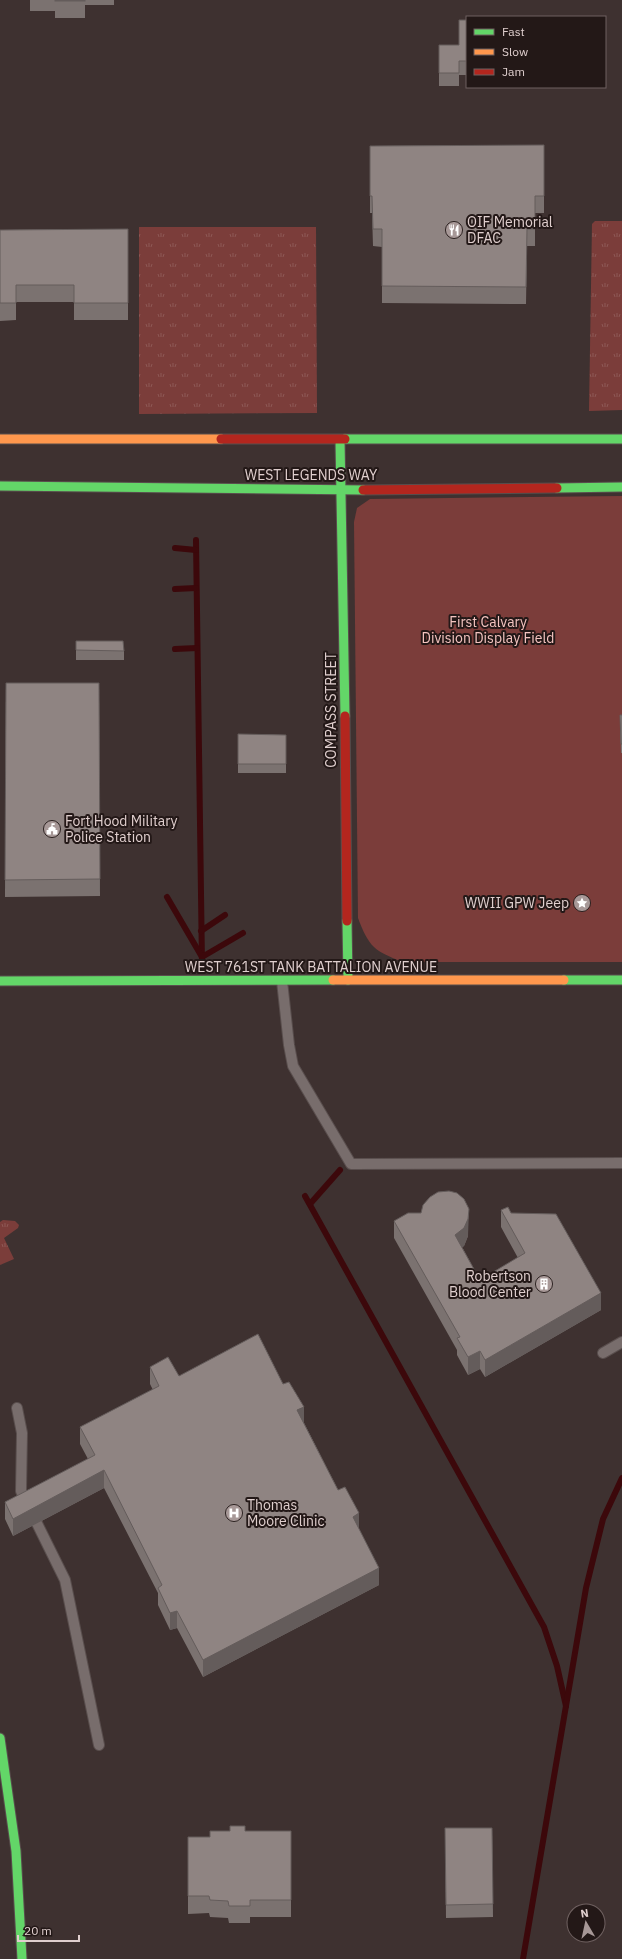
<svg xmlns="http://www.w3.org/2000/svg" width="622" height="1959" font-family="'IBM Plex Sans',sans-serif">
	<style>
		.grass { fill: url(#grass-tufts) }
		.park { fill: #7b3d3a }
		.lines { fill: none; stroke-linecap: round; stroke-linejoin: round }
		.stream { stroke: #3c080b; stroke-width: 6 }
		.lane-casing { stroke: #594e4d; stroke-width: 12 }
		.fast-casing { stroke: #594e4d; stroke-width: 11 }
		.slow-casing { stroke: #594e4d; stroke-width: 11 }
		.jam-casing { stroke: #594e4d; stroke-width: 11 }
		.lane { stroke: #786d6c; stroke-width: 10 }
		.fast { stroke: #63d668; stroke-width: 9 }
		.slow { stroke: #ff974d; stroke-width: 9 }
		.jam { stroke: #b3261e; stroke-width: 9 }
		.wall { fill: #7b7270 }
		.shaded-wall { fill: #645c5b }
		.building { fill: #8f8482; stroke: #645c5b }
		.labels { text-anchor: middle; stroke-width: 4; stroke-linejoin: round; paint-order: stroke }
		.poi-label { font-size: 14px; fill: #e0cfce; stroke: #231817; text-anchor: start }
		.street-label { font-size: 14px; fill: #e0cfce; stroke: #231817 }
		.park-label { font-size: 14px; fill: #f4c4c0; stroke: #231817 }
	</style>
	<defs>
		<pattern id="grass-tufts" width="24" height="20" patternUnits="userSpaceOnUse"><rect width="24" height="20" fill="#7b3d3a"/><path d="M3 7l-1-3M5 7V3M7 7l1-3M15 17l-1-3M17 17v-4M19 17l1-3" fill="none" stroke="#8d5855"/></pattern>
	</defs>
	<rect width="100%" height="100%" fill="#3e3130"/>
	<!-- grass -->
	<g class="grass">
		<path d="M595,221H622V410L589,411L592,224Z"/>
		<path d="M139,227H316L317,413L139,414Z"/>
		<path d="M3,1220L15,1221L19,1225L18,1228L4,1238L14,1259L0,1265V1222Z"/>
	</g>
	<!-- park -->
	<path class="park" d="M622,496V962H403C374,951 369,947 358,918L354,522L357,508L370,499Z"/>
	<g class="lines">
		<!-- stream -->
		<g class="stream">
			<path d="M196,540L202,964"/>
			<path d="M175,548L196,550"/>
			<path d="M175,589L196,588"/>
			<path d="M175,649L197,648"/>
			<path d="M167,897L202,957L243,933"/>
			<path d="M201,931L225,915"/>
			<path d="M305,1196L544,1627L557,1666L566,1706"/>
			<path d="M310,1204L340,1170"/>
			<path d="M523,1959L586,1588L603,1519L622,1478"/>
		</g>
		<!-- lane casing -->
		<g class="lane-casing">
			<g id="lane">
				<path d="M282,981L289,1045L293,1066L351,1164L622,1163"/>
				<path d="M603,1353L622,1342"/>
				<path d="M17,1408L22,1433L21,1491L65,1580L99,1745"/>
			</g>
		</g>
		<!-- fast casing -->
		<g class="fast-casing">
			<g id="fast">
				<path d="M345,439H622"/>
				<path d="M340,440L345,716"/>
				<path d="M0,486L363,490"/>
				<path d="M557,488L622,487"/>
				<path d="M347,921L348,980"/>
				<path d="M564,980H622"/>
				<path d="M0,981L333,980"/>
				<path d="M0,1738L16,1851L22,1959"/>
			</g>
		</g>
		<!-- slow casing -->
		<g class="slow-casing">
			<g id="slow">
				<path d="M0,439H221"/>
				<path d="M333,980H564"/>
			</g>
		</g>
		<!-- jam casing -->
		<g class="jam-casing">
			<g id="jam">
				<path d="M221,439H345"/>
				<path d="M363,490L557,488"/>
				<path d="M345,716L347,921"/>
			</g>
		</g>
		<!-- lane -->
		<use href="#lane" class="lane"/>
		<!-- fast -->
		<use href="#fast" class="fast"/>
		<!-- slow -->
		<use href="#slow" class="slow"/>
		<!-- jam -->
		<use href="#jam" class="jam"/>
	</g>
	<!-- wall -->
	<g class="wall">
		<path d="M30,0H114V5H85V18H55V11H30Z"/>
		<path d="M467,20V75H459V86H439V45H459Z"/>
		<path d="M544,145V213H535V246H527L526,304L382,303V247L373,246L372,213H370V146Z"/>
		<path d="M128,229V320H74V302H16V320L0,321V230Z"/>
		<path d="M76,641L124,651V660H76Z"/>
		<path d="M6,683H99L100,896L5,897Z"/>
		<path d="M620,715H622V753H621Z"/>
		<path d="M238,734L286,735V773H238Z"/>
		<path d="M501,1210L511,1213L601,1310L485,1377L480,1369L468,1375L457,1355V1350L394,1238V1221L468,1236L464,1246L462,1247L480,1280L518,1258L501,1227Z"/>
		<path d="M150,1367L179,1376L304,1423L338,1490L359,1529L379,1585L203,1677L177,1628L170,1630L158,1605V1593L104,1488L13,1536L5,1519V1502L88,1459L80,1444V1427L153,1390L150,1384Z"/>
		<path d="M445,1828H492L493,1917L446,1918Z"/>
		<path d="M245,1831H291V1917H250V1923H229L228,1918L210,1917L209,1913L188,1914V1837H210Z"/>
	</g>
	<!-- shaded-wall -->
	<g class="shaded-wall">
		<path d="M469,1209L468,1236L464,1246L455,1252V1235Z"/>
		<path d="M601,1293V1310L485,1377V1360Z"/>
		<path d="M480,1351V1369L468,1375V1357Z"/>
		<path d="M304,1407V1424L297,1410Z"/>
		<path d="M104,1470V1488L13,1536V1519Z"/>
		<path d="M359,1513V1530L353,1517Z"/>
		<path d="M379,1568V1585L203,1677V1660Z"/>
		<path d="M177,1611V1628L170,1630V1613Z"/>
	</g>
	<!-- building -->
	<g class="building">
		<rect x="55" y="0" width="30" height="1"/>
		<path d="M459,20H467V61H459V73H439V45H459Z"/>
		<path d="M544,145V196H535V229H527L526,287L382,286V229H373L372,196H370V146Z"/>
		<path d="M128,229V303H74V285H16V303H0V230Z"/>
		<path d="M76,641H123L124,651L76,650Z"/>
		<path d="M6,683H99L100,879L5,880Z"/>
		<path d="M620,715H622V744H621Z"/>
		<path d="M238,734L286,735V764H238Z"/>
		<path d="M449,1191L457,1193L464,1199L469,1209L468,1219L464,1228L455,1235L480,1280L525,1253L501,1210L508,1207L511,1213L556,1214L601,1293L485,1360L480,1351L468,1357L457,1338L460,1337L394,1221L408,1213H421L423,1205L430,1197L438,1192Z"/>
		<path d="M258,1334L283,1384L289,1382L304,1407L297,1410L338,1490L345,1487L359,1513L353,1517L379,1568L203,1660L177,1611L170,1613L158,1588L162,1585L104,1470L13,1519L5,1502L95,1455L80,1427L159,1386L150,1367L168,1357L179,1376Z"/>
		<path d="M230,1826H245V1831H291V1900H250V1906H229L228,1901L210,1900L209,1896H188V1837H210V1831H230Z"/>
		<path d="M445,1828H492L493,1904L446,1905Z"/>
	</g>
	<!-- icons -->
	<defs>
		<g id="restaurant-disc" transform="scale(0.9)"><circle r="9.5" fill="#a79897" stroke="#231817"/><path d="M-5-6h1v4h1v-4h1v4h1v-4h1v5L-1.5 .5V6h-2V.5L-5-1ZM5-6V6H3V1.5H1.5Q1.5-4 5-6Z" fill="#fff"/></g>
		<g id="civic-disc" transform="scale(0.9)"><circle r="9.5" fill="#a79897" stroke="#231817"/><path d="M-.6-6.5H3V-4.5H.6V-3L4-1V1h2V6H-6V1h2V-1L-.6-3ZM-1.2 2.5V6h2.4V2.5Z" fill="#fff"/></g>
		<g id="sight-disc" transform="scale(0.9)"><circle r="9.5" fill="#a79897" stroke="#231817"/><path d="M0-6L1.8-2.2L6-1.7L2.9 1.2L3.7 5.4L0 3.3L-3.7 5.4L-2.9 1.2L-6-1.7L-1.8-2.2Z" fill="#fff"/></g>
		<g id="building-disc" transform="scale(0.9)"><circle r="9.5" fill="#a79897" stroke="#231817"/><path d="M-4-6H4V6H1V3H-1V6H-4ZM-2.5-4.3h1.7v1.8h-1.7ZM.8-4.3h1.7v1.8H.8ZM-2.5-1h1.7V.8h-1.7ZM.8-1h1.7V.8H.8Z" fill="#fff"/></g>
		<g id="hospital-disc" transform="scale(0.9)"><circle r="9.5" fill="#a79897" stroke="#231817"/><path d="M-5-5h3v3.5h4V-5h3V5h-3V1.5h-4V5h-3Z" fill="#fff"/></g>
	</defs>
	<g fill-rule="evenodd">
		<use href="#restaurant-disc" x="454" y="230"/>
		<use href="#civic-disc" x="52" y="829"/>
		<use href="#sight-disc" x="582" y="903"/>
		<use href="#building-disc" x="544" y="1284"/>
		<use href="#hospital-disc" x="234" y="1513"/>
	</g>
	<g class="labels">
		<!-- poi labels -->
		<g class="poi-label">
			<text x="467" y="227">OIF Memorial<tspan x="467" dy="16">DFAC</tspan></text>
			<text x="65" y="826">Fort Hood Military<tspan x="65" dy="16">Police Station</tspan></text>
			<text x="569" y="908" text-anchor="end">WWII GPW Jeep</text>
			<text x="531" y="1281" text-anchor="end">Robertson<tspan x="531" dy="16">Blood Center</tspan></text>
			<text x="247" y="1510">Thomas<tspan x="247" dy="16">Moore Clinic</tspan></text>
		</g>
		<!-- street labels -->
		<g class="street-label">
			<text x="311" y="480">WEST LEGENDS WAY</text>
			<text transform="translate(331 710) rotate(-90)" y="5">COMPASS STREET</text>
			<text x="311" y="972">WEST 761ST TANK BATTALION AVENUE</text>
		</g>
		<!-- park labels -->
		<g class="park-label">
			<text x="488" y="627">First Calvary<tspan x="488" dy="16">Division Display Field</tspan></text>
		</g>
	</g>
	<!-- legend -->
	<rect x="466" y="16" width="140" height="72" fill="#231817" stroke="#6f6160"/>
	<rect x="474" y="29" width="20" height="6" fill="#63d668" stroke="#6f6160"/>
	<text x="502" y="36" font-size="12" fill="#e0cfce">Fast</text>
	<rect x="474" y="49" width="20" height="6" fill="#ff974d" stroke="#6f6160"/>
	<text x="502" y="56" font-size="12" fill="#e0cfce">Slow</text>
	<rect x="474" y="69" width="20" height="6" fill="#b3261e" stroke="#6f6160"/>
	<text x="502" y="76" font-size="12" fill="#e0cfce">Jam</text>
	<!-- north arrow -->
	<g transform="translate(586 1923) rotate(351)"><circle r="19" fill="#231817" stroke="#6f6160"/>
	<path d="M0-3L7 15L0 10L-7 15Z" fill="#a79897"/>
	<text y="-6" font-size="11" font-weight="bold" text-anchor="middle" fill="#e0cfce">N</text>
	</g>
	<!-- scale -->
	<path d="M18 1935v6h61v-6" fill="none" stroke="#e0cfce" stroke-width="2"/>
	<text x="24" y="1935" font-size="12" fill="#e0cfce" stroke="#231817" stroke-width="3" paint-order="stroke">20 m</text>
</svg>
